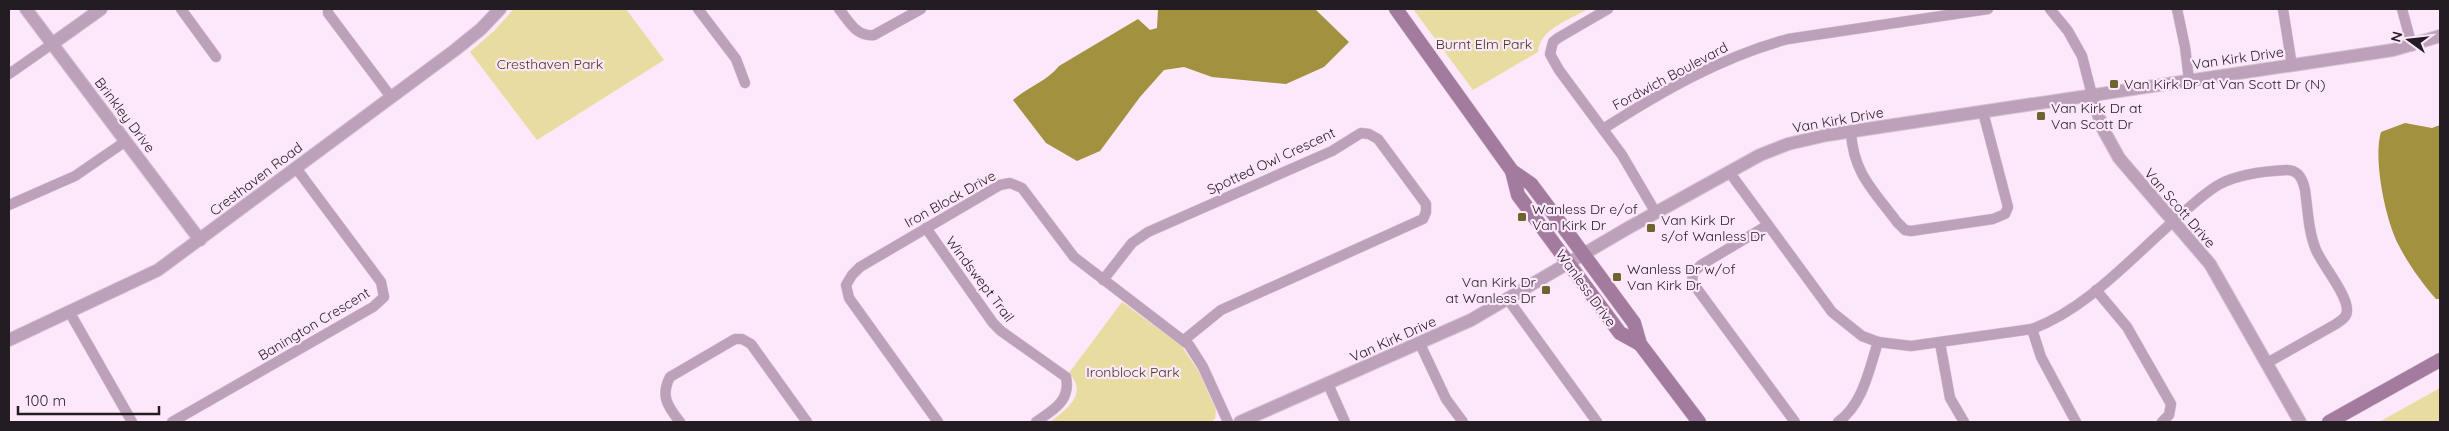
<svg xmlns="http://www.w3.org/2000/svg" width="2449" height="431" font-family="Quicksand,sans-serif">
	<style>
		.green { fill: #e8dca0 }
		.water { fill: #a2913f }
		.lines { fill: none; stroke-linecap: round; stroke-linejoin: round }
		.minor-casing { stroke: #d5c3d3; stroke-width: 11 }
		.tertiary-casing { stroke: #d5c3d3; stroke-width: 14 }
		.secondary-casing { stroke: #d5c3d3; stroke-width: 15 }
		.minor { stroke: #bda1ba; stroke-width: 10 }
		.tertiary { stroke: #bda1ba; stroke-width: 12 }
		.secondary { stroke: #a37b9f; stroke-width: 14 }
		.poi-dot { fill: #6e6430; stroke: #fce8fa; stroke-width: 2 }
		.labels { text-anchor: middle; stroke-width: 4.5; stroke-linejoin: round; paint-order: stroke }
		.park-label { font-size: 14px; fill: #413a16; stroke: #fce8fa }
		.street-label { font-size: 14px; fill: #241c23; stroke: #fce8fa }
		.poi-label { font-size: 14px; fill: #241c23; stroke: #fce8fa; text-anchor: start }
	</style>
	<rect width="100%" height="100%" fill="#fce8fa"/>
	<!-- green -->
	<g class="green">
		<path d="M514,9H626L664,60L537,140L470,52L494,31Z"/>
		<path d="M1413,9H1588C1571,19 1539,29 1538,52L1473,90Z"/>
		<path d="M1122,302L1181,345L1199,372L1216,410L1215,419L1210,422H1050C1066,410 1089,394 1069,373Z"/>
		<path d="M2440,388V422H2379Z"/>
	</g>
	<!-- water -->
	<g class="water">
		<path d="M1158,9H1315L1349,42L1324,67L1286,84L1212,77L1184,67L1164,70L1140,97L1100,151L1077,161L1046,143L1013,100C1028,87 1047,81 1059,66L1138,19L1150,30L1157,28Z"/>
		<path d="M2405,123L2432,128L2440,125V299H2436C2421,282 2407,262 2397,242C2385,217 2373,158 2381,132Z"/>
	</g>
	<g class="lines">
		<!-- minor casing -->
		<g class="minor-casing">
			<g id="minor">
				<path d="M181,9L216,57"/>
				<path d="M328,9V13L391,97"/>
				<path d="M698,9L736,59L745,83"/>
				<path d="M839,9C849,21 856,37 874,35L921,9"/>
				<path d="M1608,9L1558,38L1553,42L1550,54L1559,70L1622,155L1656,213"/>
				<path d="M2050,9L2068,31L2082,56L2092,95"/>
				<path d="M2177,9L2185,47L2189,80"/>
				<path d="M2283,9L2292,66"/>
				<path d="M2402,9L2412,46"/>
				<path d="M9,74L52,44"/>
				<path d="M1603,129C1661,92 1721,57 1788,39L1988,9"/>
				<path d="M1851,132C1853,173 1874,191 1897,222L1905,230L1911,231L1993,219L2005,214L2008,207L1983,112"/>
				<path d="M1730,173L1832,312L1862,336L1878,342L1911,346L2032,329C2087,309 2132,257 2176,219C2190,207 2204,193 2220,184C2239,174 2266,171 2287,170C2299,170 2303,180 2305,190C2308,210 2308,231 2316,250C2323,266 2347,294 2347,310C2347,318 2341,320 2336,324L2267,363"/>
				<path d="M9,205L75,176L126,141"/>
				<path d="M1768,225L1701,265L1693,273L1692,282L1795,422"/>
				<path d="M926,228L993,323L1001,331L1066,377C1071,401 1053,410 1036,422"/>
				<path d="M1103,280L1132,243L1148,232L1332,151L1361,133L1369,134L1378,139L1426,204V212L1423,219L1221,310L1184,340"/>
				<path d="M2096,290L2127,327L2171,404L2169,415L2162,422"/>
				<path d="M1507,298L1597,422"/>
				<path d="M70,313L132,422"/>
				<path d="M2032,329L2041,357L2076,422"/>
				<path d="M1940,343L1950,398L1964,422"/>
				<path d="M1420,344L1446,399L1463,422"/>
				<path d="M1328,384L1345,422"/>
				<path d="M172,422L373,307L384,297L381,282L296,168"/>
				<path d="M680,422C668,407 660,396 670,377L735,339H742L751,344L807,422"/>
				<path d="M938,422L849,298L846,285L852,275L860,267L1000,185L1010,183L1022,188L1074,257L1189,345L1203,367L1228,422"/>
				<path d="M1838,422C1863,404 1869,370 1878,342"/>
			</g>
		</g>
		<!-- tertiary casing -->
		<g class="tertiary-casing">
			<g id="tertiary">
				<path d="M26,9L200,240"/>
				<path d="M52,44L101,9"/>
				<path d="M2092,95L2103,129L2119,158L2210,264L2300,422"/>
				<path d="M9,340L158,270L455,50L481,29L500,9"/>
				<path d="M1240,422L1471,320L1628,228L1760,155L1788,144L1827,135L2393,50L2440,36"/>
			</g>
		</g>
		<!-- secondary casing -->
		<g class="secondary-casing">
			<g id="secondary">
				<path d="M1396,9L1512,171L1531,184L1570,236L1634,323L1640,344L1699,422"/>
				<path d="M1512,171L1518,195L1620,333L1640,344"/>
				<path d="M2329,422L2440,360"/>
			</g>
		</g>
		<!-- minor -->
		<use href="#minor" class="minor"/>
		<!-- tertiary -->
		<use href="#tertiary" class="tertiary"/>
		<!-- secondary -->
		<use href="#secondary" class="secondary"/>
	</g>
	<!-- markers -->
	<g class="poi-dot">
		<rect x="2109" y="79" width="10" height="10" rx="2.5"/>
		<rect x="2036" y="111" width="10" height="10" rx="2.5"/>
		<rect x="1517" y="212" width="10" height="10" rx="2.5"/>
		<rect x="1646" y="223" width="10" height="10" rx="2.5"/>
		<rect x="1612" y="272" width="10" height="10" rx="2.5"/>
		<rect x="1541" y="285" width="10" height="10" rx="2.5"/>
	</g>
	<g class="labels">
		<!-- park labels -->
		<g class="park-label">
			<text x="1484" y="49">Burnt Elm Park</text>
			<text x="550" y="69">Cresthaven Park</text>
			<text x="1133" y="377">Ironblock Park</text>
		</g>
		<!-- street labels -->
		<g class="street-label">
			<text transform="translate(2238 58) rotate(-8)" y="5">Van Kirk Drive</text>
			<text transform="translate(1670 76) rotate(-28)" y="5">Fordwich Boulevard</text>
			<text transform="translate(125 115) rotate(53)" y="5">Brinkley Drive</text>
			<text transform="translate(1838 120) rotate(-10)" y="5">Van Kirk Drive</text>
			<text transform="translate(1271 161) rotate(-25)" y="5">Spotted Owl Crescent</text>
			<text transform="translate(256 179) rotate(-37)" y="5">Cresthaven Road</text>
			<text transform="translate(950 199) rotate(-29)" y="5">Iron Block Drive</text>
			<text transform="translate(2180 208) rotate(49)" y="5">Van Scott Drive</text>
			<text transform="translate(980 279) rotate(53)" y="5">Windswept Trail</text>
			<text transform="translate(1586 288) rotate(54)" y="5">Wanless Drive</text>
			<text transform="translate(314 324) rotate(-31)" y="5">Banington Crescent</text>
			<text transform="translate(1393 339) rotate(-24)" y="5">Van Kirk Drive</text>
		</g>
		<!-- poi labels -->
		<g class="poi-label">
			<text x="2124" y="89">Van Kirk Dr at Van Scott Dr (N)</text>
			<text x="2051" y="113">Van Kirk Dr at<tspan x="2051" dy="16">Van Scott Dr</tspan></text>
			<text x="1532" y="214">Wanless Dr e/of<tspan x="1532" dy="16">Van Kirk Dr</tspan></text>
			<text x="1661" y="225">Van Kirk Dr<tspan x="1661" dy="16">s/of Wanless Dr</tspan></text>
			<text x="1627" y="274">Wanless Dr w/of<tspan x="1627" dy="16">Van Kirk Dr</tspan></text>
			<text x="1536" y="287" text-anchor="end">Van Kirk Dr<tspan x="1536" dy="16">at Wanless Dr</tspan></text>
		</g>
	</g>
	<!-- border -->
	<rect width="2449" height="431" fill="none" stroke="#241c23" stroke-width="20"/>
	<!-- north arrow -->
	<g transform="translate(2409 40) rotate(285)" stroke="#fce8fa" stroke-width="4" paint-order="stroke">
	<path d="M0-4L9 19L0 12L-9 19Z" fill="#241c23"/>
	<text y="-8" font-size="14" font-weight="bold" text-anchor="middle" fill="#241c23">N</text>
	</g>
	<!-- scale -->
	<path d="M18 406v8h141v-8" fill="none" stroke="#241c23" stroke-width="2.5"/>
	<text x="25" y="406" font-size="15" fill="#241c23" stroke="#fce8fa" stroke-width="4" paint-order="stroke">100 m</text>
</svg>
